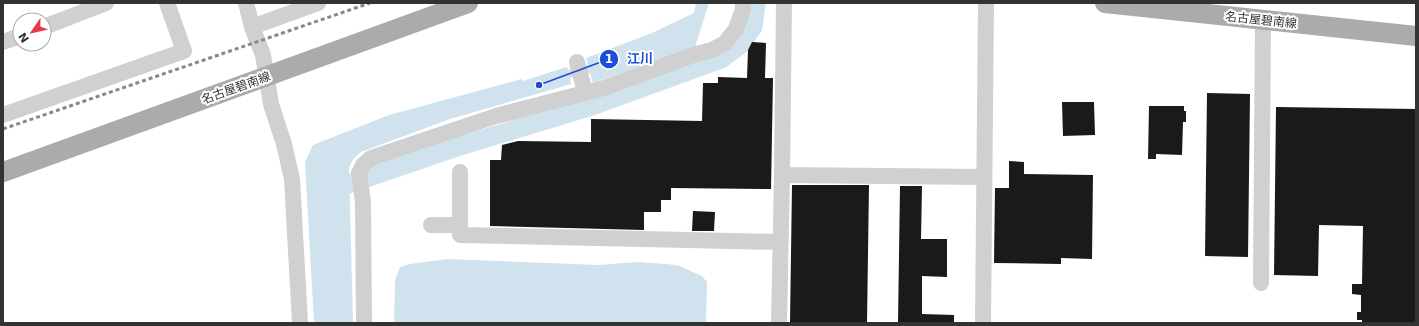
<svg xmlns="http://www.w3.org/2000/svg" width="1419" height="326" font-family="'DejaVu Sans','Noto Sans JP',sans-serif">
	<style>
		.water { fill: #cfe2ee }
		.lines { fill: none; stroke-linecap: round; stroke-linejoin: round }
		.river { stroke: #cfe2ee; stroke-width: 19 }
		.building { fill: #1a1a1a }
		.minor { stroke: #d0d0d0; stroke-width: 16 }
		.major { stroke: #ababab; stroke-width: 20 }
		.rail { stroke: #888; stroke-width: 3; stroke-dasharray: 4 3; stroke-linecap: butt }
		.labels { text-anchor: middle; stroke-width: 4; stroke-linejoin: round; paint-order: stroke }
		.street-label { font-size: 12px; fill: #333; stroke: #fff }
		.leader { fill: none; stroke: #1d4ed8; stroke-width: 1.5 }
		.callout-dot { fill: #1d4ed8; stroke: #fff; stroke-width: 1.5 }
		.mark-label { font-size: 12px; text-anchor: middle; font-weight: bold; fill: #fff }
		.callout-label { font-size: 13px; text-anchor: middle; font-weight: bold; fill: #1d4ed8; stroke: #fff; stroke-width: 4; stroke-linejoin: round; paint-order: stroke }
	</style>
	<rect width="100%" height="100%" fill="#fff"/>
	<!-- water -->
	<g class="water">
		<path d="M696,3H709L695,47L593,83L590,73L570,78L571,84L450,119L361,152L353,159L349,168L353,323H314L305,162L313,145L389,115L522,79L523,81L567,67L568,70L588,65L586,58L652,33L694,13Z"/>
		<path d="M448,259L598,265L639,262L677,265L702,276L707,282L706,323H394L395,280L400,267L410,264Z"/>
	</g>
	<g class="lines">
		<!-- river -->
		<path class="river" d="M328,191L457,147L589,107L721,59L740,45L753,27L756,3"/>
	</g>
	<!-- building -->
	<g class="building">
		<path d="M752,42L766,43L765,78H773L771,189L671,188V200H661V212H644V230L490,226V160H501L502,145L518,141L591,142V119L702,121L703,83H718V77L747,78L748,50Z"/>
		<path d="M1207,93L1250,94L1248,257L1205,256Z"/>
		<path d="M1062,102H1094L1095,135L1063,136Z"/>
		<path d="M1149,106H1184V111H1186V122H1183L1182,155L1156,154V159H1148Z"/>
		<path d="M1276,107L1416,109V323H1362V320H1357V312H1361V295L1352,294V284H1362L1363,226L1319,225L1318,276L1274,275Z"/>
		<path d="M1009,161L1024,162V174L1093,175L1092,259L1061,258V264L994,263L995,188H1009Z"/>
		<path d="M792,185H869L867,323H790Z"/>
		<path d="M900,186H922L921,239H947V277L922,276V314L954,315V323H898Z"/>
		<path d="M693,211L715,212L714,231H692Z"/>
	</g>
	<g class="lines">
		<!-- minor -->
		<g class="minor">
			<path d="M246,3L252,27L263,55L271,104L284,144L292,179L300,323"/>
			<path d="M784,3L782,175L984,177"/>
			<path d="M44,27L106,3"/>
			<path d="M252,27L318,3"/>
			<path d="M3,42L20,36"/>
			<path d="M577,62L585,92"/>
			<path d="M3,115L184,51L167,3"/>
			<path d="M460,172V235L780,242"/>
			<path d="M431,225H460"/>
			<path d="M1261,283L1263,20"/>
			<path d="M364,323L363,202L359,173L363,165L371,158L496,116L604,88L696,54L712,50L725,43L736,29L743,9V3"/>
			<path d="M779,323L782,175"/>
			<path d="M983,323L986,3"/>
		</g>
		<!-- major -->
		<g class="major">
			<path d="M1105,3L1416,36"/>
			<path d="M3,172L468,3"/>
		</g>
		<!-- rail -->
		<path class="rail" d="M3,129L370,3"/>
	</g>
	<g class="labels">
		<!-- street labels -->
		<g class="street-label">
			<text transform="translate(1261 20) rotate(6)" y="4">名古屋碧南線</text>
			<text transform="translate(236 88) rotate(-20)" y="4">名古屋碧南線</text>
		</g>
	</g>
	<!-- callouts -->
	<path class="leader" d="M539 85L609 59"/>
	<g class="callout-dot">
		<circle cx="539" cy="85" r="4"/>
		<circle cx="609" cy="59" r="10"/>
	</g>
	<g class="mark-label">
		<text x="609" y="63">1</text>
	</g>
	<g class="callout-label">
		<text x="640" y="63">江川</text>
	</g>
	<!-- border -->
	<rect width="1419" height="326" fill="none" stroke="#333333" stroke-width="8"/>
	<!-- north arrow -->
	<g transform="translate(32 32) rotate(236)"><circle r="19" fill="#ffffff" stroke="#adadad"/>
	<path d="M0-3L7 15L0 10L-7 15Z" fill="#e63946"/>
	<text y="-6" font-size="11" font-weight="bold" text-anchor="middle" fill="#333333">N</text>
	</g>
</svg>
